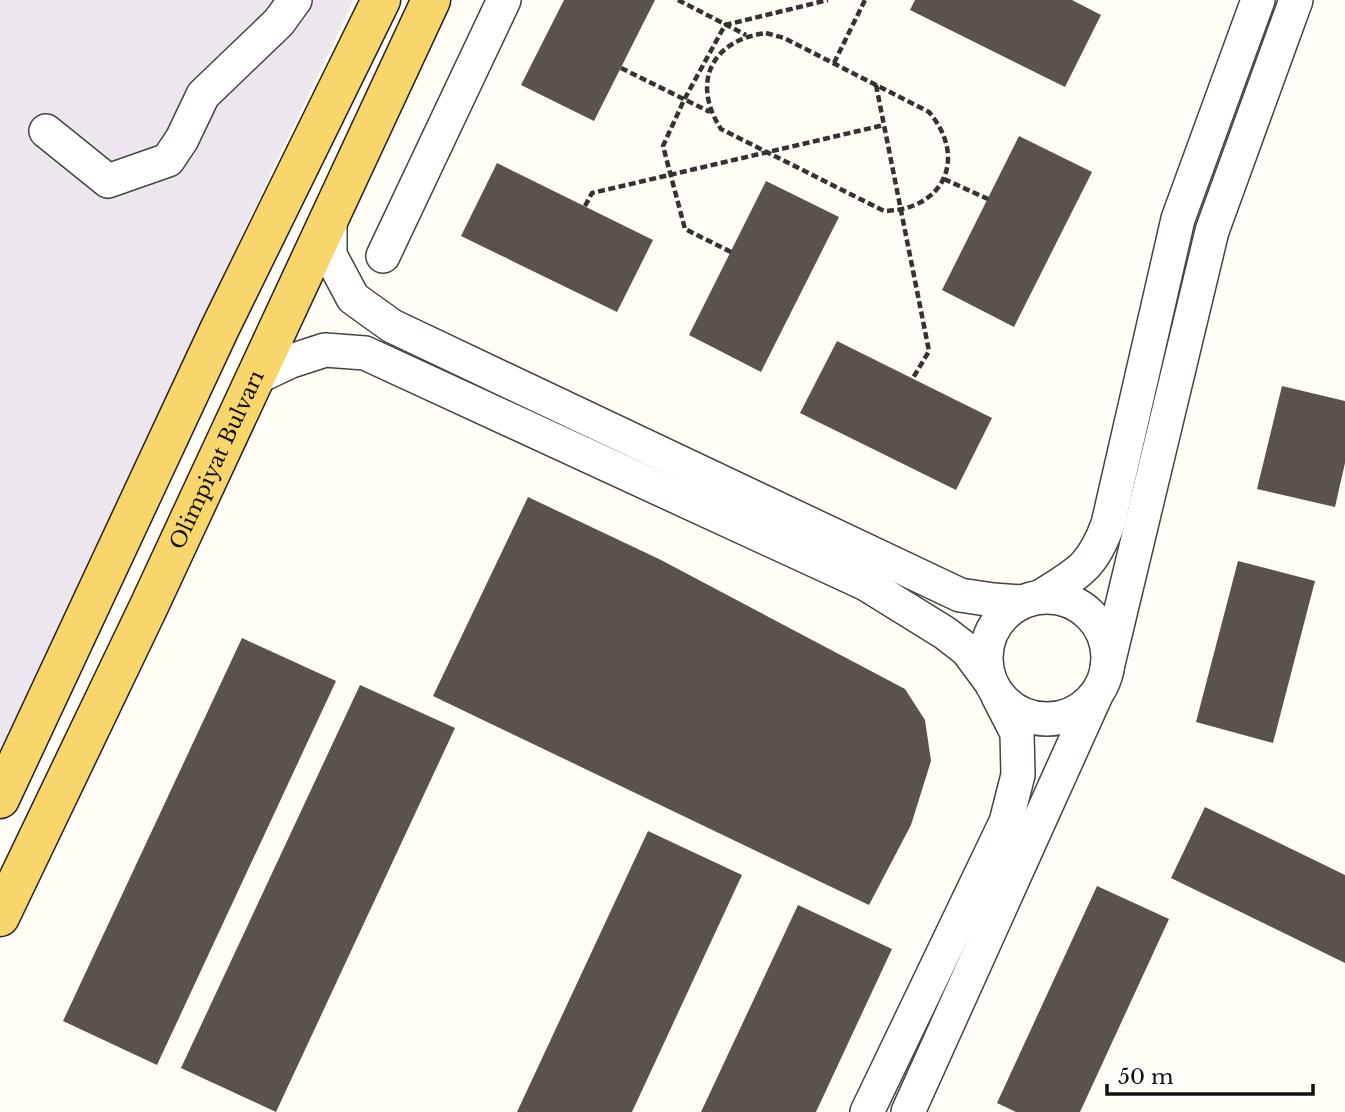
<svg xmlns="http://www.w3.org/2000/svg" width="1345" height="1112" font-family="'Libre Baskerville',serif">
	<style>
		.industrial { fill: #eee6ef }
		.building { fill: #5a524d }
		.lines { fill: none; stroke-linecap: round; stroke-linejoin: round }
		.minor-casing { stroke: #444; stroke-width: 36 }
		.major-casing { stroke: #222; stroke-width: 41 }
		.path { stroke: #333; stroke-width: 4.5; stroke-dasharray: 7 3.5; stroke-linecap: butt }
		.minor { stroke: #fff; stroke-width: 33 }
		.major { stroke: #f9d66b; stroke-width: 38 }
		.labels { text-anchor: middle; stroke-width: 7; stroke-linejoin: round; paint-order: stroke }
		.street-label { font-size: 21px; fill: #111; stroke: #fff }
	</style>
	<rect width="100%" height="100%" fill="#fffdf5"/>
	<!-- industrial -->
	<path class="industrial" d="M0,0H354L269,177L0,758Z"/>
	<!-- building -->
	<g class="building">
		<path d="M564,0H655L594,121L521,85Z"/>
		<path d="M915,0H1072L1101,15L1065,87L910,10Z"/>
		<path d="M1019,136L1092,172L1014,327L942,290Z"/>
		<path d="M497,163L653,240L617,312L461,236Z"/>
		<path d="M766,181L839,217L761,372L689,335Z"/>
		<path d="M837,341L992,418L956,490L800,413Z"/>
		<path d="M1282,386L1345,401V463L1335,507L1257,489Z"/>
		<path d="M528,497L661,560L905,689L925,720L931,761L911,825L869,905L433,696Z"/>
		<path d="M1238,561L1315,581L1273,743L1196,722Z"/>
		<path d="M242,638L336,681L157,1065L63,1021Z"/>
		<path d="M360,685L455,728L276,1112L181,1068Z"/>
		<path d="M1205,807L1345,875V963L1171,878Z"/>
		<path d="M648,831L742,875L632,1112H517Z"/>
		<path d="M1097,886L1169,919L1080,1112H1016L997,1103Z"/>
		<path d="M798,905L892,949L816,1112H701Z"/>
	</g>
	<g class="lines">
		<!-- minor casing -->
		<g class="minor-casing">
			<g id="minor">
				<path d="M46,131L108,181L168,160L182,139L203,95L279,22L295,0"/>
				<path d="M330,217V255L353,298L392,326L960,595L993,600L1022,602"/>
				<path d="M383,256L504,0"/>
				<path d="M255,378L291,361L325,350L365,353L866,584L945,633L967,650L990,681"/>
				<path d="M1040,597C1078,573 1092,568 1108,524L1178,219L1258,0"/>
				<circle cx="1047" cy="658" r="61"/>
				<path d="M1107,668L1212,231L1296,0"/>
				<path d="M867,1112L1006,822L1018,775L1017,733L998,696"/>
				<path d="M908,1112L1096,695"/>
			</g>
		</g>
		<!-- major casing -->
		<g class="major-casing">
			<g id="major">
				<path d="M0,799L220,328L381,0"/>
				<path id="s1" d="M0,917L149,606L431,0"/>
			</g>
		</g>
		<!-- path -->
		<g class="path">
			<path d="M678,0L746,35"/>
			<path d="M766,33L784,38L929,112C968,158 944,210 884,211L721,129C691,83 711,40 766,33Z"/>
			<path d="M834,63L865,0"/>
			<path d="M621,68L710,112"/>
			<path d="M876,85L929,351L913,378"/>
			<path d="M944,179L988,199"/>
			<path d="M585,206L592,193L884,125"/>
			<path d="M731,252L685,229L663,146L684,100L725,25L828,0"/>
		</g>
		<!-- minor -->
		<use href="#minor" class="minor"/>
		<!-- major -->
		<use href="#major" class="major"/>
	</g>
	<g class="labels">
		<!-- street labels -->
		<g class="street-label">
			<text dy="7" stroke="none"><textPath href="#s1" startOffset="506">Olimpiyat Bulvarı</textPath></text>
		</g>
	</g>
	<!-- scale -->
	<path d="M1107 1084v10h206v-10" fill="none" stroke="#111111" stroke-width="3.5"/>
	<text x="1118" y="1084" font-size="21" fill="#111111" stroke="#ffffff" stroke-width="5" paint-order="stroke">50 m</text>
</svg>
